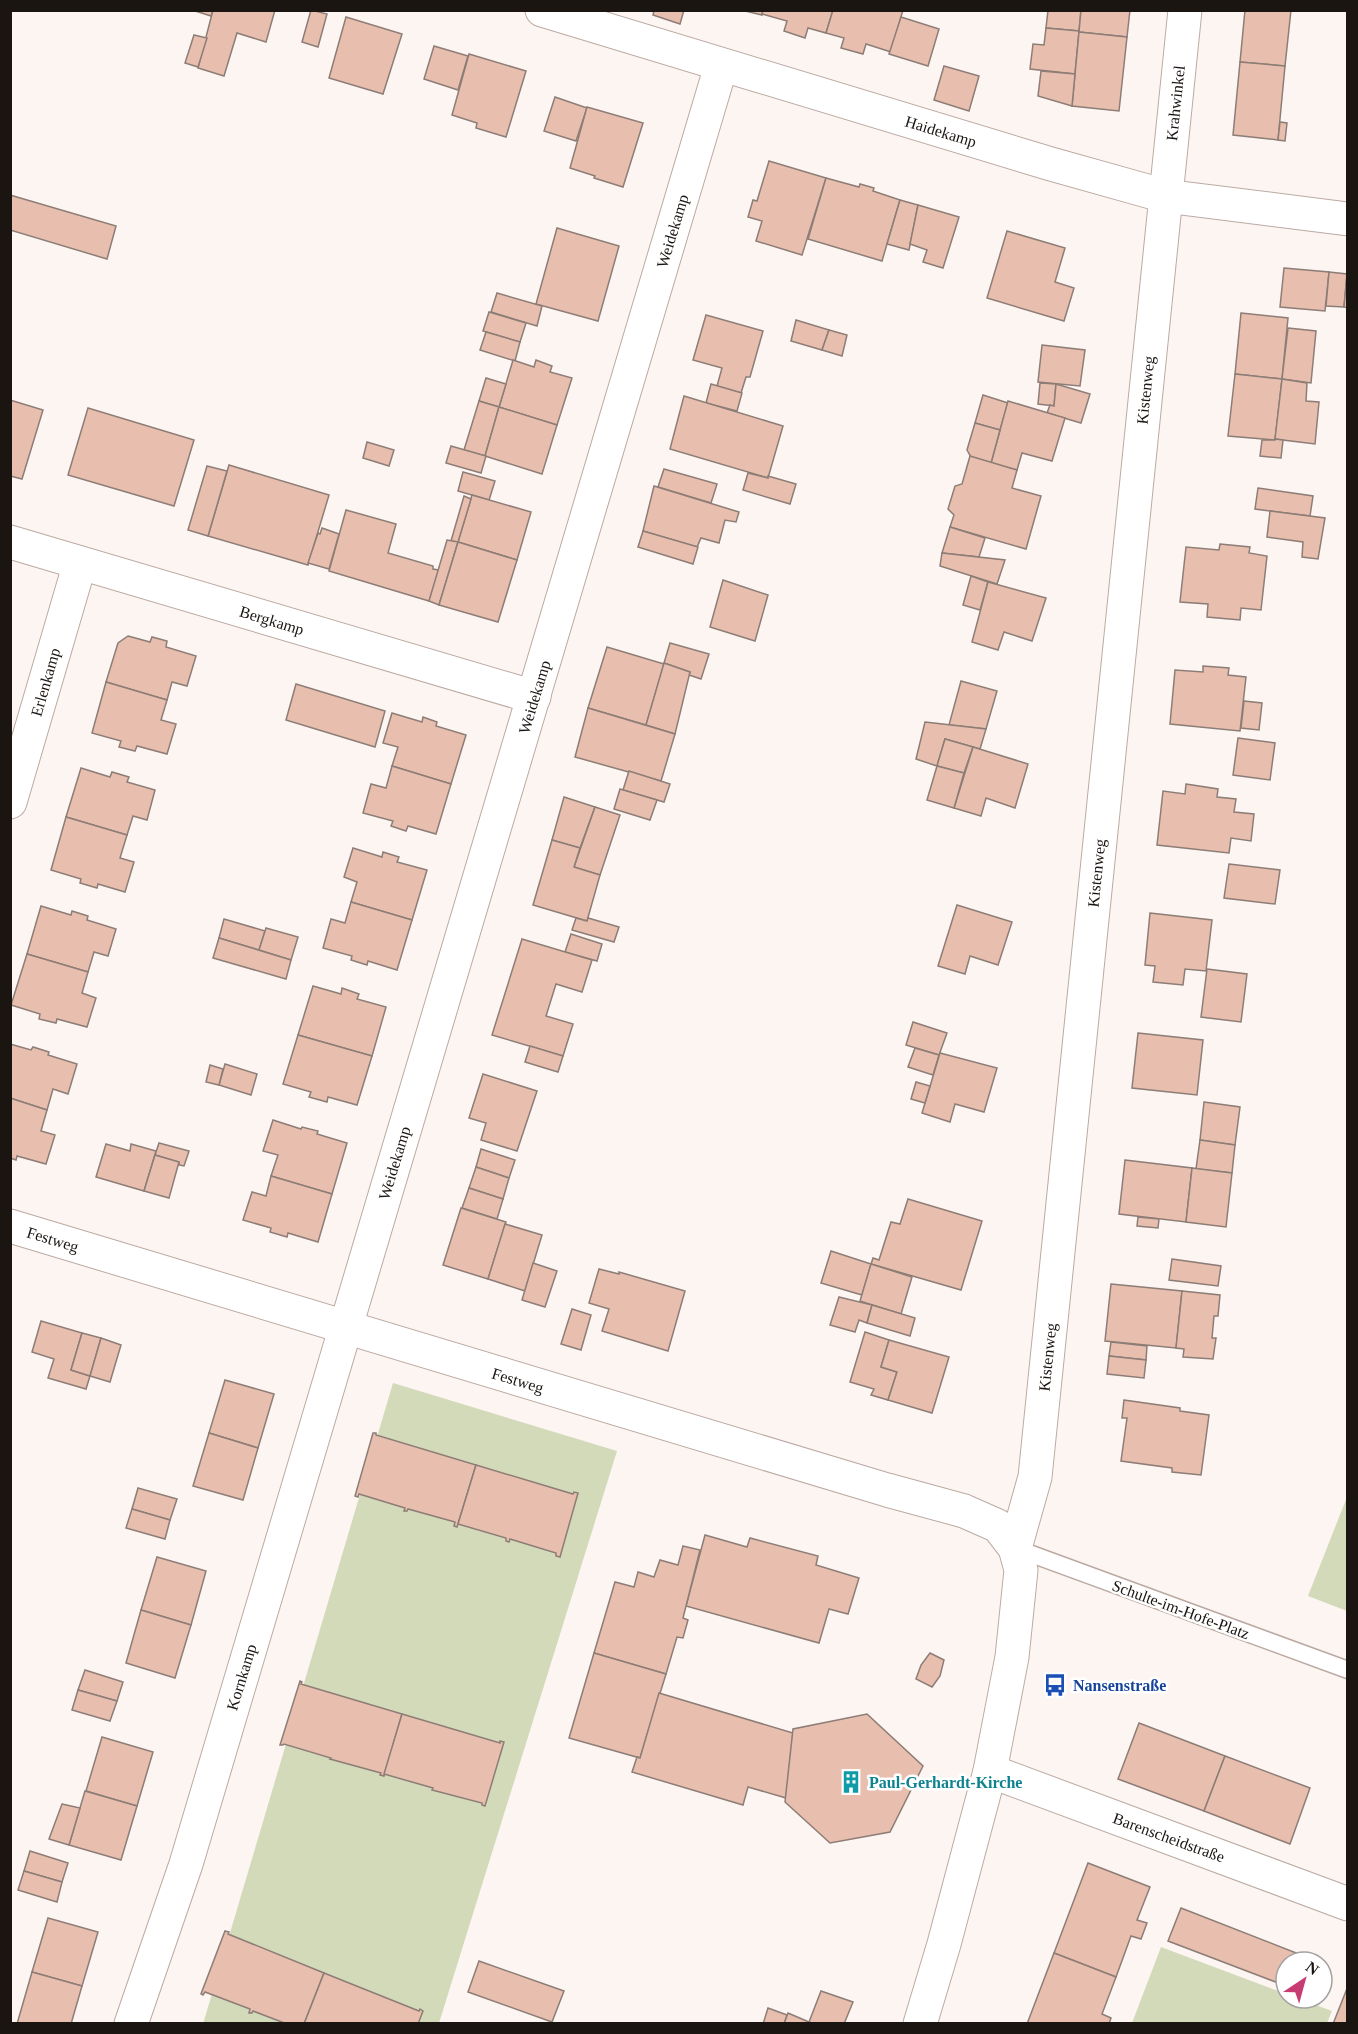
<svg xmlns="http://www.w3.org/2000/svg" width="1358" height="2034" font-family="Georgia,serif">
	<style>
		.green { fill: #d3dab9 }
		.building { fill: #e8bfae; stroke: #8d7d76; stroke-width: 1.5 }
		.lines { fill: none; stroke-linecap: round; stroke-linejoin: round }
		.service-casing { stroke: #bcaaa2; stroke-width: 19 }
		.minor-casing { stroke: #bcaaa2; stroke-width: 35 }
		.service { stroke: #fff; stroke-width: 16 }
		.minor { stroke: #fff; stroke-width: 33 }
		.labels { text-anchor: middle; stroke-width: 5; stroke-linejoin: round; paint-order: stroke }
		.street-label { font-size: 16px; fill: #1b1512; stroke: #fff }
		.transit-label { font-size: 16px; font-weight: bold; fill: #164399; stroke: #fff; text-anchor: start }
		.culture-label { font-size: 16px; font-weight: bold; fill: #0d838f; stroke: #fff; text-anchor: start }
	</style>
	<rect width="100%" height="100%" fill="#fcf5f2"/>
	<!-- green -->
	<g class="green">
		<path d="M393,1383L617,1451L439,2023L203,2024Z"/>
		<path d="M1347,1497V1611L1308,1596Z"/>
		<path d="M1161,1947L1286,1994V1998H1296L1332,2011L1327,2023H1132Z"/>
	</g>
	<!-- building -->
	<g class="building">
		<path d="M192,10H213L211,16Z"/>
		<path d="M213,10H275L266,42L237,33L224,76L198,68Z"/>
		<path d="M311,10L327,14L318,47L302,42Z"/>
		<path d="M654,10H684L680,24L653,15Z"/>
		<path d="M741,10H763L762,15Z"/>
		<path d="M763,10H833L826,33L808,28L805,38L784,31L787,21L762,14Z"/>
		<path d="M833,10H903L891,52L866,44L863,54L841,48L844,38L826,33Z"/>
		<path d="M1048,10H1081L1079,31L1046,28Z"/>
		<path d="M1081,10H1130L1127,37L1079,32Z"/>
		<path d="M1245,10H1291L1285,66L1240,62Z"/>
		<path d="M346,17L402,34L383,94L329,78Z"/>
		<path d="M901,17L939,29L928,66L889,54Z"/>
		<path d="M1046,28L1079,31L1075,74L1030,69L1033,44L1044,45Z"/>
		<path d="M1079,32L1127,37L1119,111L1072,106Z"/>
		<path d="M194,35L207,38L198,67L185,63Z"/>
		<path d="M434,46L468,56L458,90L424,79Z"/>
		<path d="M469,54L526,71L506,137L476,128L477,123L452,115Z"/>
		<path d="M1240,62L1285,66L1278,140L1233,135Z"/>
		<path d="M944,66L979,76L969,111L934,100Z"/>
		<path d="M1041,71L1075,74L1072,106L1038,96Z"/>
		<path d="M555,97L587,108L576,141L544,131Z"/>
		<path d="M587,107L643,123L623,187L594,178L595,176L570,168Z"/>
		<path d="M1280,122L1287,123L1285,141L1278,140Z"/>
		<path d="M769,161L826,178L802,255L756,241L762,221L748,217L753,200L757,201Z"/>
		<path d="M826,178L859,187L860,184L874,188L873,191L900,200L882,261L808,239Z"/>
		<path d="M10,195L116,226L107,259L10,230Z"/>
		<path d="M900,200L918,205L909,250L887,244Z"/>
		<path d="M918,205L959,217L943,268L923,262L927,250L910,244Z"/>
		<path d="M557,228L619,246L598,321L536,304Z"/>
		<path d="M1007,231L1065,248L1055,282L1074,288L1064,321L987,298Z"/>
		<path d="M1284,268L1329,272L1325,311L1280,307Z"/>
		<path d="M1329,272L1347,274L1344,307L1326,306Z"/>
		<path d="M1347,274H1348V308L1344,307Z"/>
		<path d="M497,293L542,306L537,326L491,312Z"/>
		<path d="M489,312L526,323L520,342L483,331Z"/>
		<path d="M1241,313L1288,318L1282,379L1235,374Z"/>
		<path d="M706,315L763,331L750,377H746L741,393L717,386L722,368L693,360Z"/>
		<path d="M796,320L829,330L822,350L791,341Z"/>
		<path d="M1288,328L1316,331L1311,383L1282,379Z"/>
		<path d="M829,330L847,335L842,356L822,350Z"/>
		<path d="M486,332L520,342L515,361L480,350Z"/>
		<path d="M1042,345L1085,350L1080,386L1038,382Z"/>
		<path d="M513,360L534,367L536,360L552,366L550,372L572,378L557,425L499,407Z"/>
		<path d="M1235,374L1282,379L1275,440L1228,436Z"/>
		<path d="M486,378L506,384L499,407L479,401Z"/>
		<path d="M1282,379L1307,383L1306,401L1319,402L1315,444L1275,439Z"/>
		<path d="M1040,383L1056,384L1054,406L1038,404Z"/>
		<path d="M711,384L742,393L737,411L706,403Z"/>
		<path d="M1056,384L1090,394L1081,423L1047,413L1050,405L1054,406Z"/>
		<path d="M983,395L1008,403L1000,430L975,423Z"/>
		<path d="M684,396L783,426L768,478L670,449Z"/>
		<path d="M10,400L43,410L22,479L10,476Z"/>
		<path d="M479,401L499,407L485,456L464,450Z"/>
		<path d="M1008,401L1065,418L1052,461L1022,453L1017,470L991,463Z"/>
		<path d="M499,407L557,425L542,474L485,456Z"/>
		<path d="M88,408L194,440L174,506L68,475Z"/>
		<path d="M975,423L1000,430L991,463L971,457L967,450Z"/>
		<path d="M1275,439L1283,440L1281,458L1260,456L1262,440H1275Z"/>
		<path d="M367,442L394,450L389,466L363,458Z"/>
		<path d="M451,446L486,456L481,473L446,463Z"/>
		<path d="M970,456L1017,470L1012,488L1041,496L1026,549L950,527L954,515L948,509L955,486L962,484Z"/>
		<path d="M229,465L329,495L308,565L208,536Z"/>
		<path d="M207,466L227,471L208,536L188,530Z"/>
		<path d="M664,469L717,484L711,503L658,487Z"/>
		<path d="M463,472L495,481L489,500L458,491Z"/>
		<path d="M748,473L768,478V476L796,484L790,504L743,490Z"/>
		<path d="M654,486L739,512L736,522L725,520L719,543L701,538L697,547L643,531Z"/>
		<path d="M1258,488L1313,496L1310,516L1255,509Z"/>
		<path d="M472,495L531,512L517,560L458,542Z"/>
		<path d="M464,496L471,499L458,542L451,541Z"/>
		<path d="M346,510L396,524L388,553L433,566V569L439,570L429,601L329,571Z"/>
		<path d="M1270,511L1325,518L1318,559L1302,557L1303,542L1267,537Z"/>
		<path d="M950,527L985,538L979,557L942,553Z"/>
		<path d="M322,528L339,534L329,569L308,563L318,533L320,534Z"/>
		<path d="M643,531L698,547L693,564L638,547Z"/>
		<path d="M447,540L458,542L439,605L429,601Z"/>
		<path d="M458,542L517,560L498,622L439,605Z"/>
		<path d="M1220,544L1250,547L1249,553L1267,556L1261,610L1241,608L1240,620L1207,617L1208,604L1180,602L1186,547L1219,550Z"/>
		<path d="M942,553L1005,560L997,584L940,566Z"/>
		<path d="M971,576L988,582L980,610L963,605Z"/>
		<path d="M723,580L768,595L755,641L710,627Z"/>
		<path d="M988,582L1046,598L1032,641L1004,632L998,650L972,642Z"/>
		<path d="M128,636L150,642L152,637L167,641L166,647L196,656L187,686L172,682L167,700L106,682L118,643Z"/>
		<path d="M670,643L709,654L701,679L689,675L690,672L664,663Z"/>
		<path d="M607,647L664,664L646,725L588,708Z"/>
		<path d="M664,663L690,672L675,734L646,725Z"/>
		<path d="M1203,666L1229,668L1228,675L1246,677L1240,731L1170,724L1175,670L1203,672Z"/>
		<path d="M961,681L997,691L986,729L949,725Z"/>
		<path d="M106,682L167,700L161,720L176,724L167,754L137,746L135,751L119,747L121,741L92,733Z"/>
		<path d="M296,684L385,711L375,747L286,720Z"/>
		<path d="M1244,701L1262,703L1259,730L1241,728Z"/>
		<path d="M588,708L675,734L661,781L575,757Z"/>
		<path d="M392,713L422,722L423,717L437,722L436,726L466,735L451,784L392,766L398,747L383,743Z"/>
		<path d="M925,722L986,729L980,749L945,739L937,766L916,759Z"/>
		<path d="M1238,738L1275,743L1270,780L1233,775Z"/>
		<path d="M945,739L973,747L964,773L937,766Z"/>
		<path d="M973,747L1028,764L1015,808L986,798L981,816L954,808Z"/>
		<path d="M392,766L451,784L436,834L408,826L406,831L391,826L393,821L363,813L371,784L386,788Z"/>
		<path d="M937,766L964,773L954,808L927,800Z"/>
		<path d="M81,768L110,777L112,772L129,777L127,782L155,790L147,820L133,816L127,835L66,817Z"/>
		<path d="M629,771L670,784L664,802L623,790Z"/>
		<path d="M1186,784L1218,789L1217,797L1236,799L1234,812L1254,814L1251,841L1231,838L1229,853L1157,845L1163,791L1185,794Z"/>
		<path d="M620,789L657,800L650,820L614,809Z"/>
		<path d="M564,797L595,807L580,848L552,840Z"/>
		<path d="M595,807L620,815L600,875L574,867Z"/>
		<path d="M66,817L127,835L120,858L134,862L125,892L98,884L97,888L80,883L81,879L51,870Z"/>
		<path d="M552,840L580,848L574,867L600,875L587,921L533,905Z"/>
		<path d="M353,848L382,857L383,852L399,857L397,862L427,870L412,920L351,902L357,882L344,877Z"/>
		<path d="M1229,864L1280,870L1275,904L1224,898Z"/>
		<path d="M351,902L412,920L397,970L368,961L367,965L351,960L352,956L323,948L331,919L345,923Z"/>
		<path d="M957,905L1012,922L998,965L970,956L965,974L938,966Z"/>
		<path d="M41,906L71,915L72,911L88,916L87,920L116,929L108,956L94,952L88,972L27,954Z"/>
		<path d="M1150,913L1212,920L1206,971L1185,969L1183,985L1153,982L1155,966L1145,965Z"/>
		<path d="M576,918L587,921L588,918L619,927L614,942L572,930Z"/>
		<path d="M224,919L265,931L259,950L219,938Z"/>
		<path d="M266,928L298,937L291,960L259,950Z"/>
		<path d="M571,934L602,944L597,961L565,952Z"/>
		<path d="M219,938L291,960L286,979L213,958Z"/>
		<path d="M522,939L592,960L582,992L556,984L546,1016L573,1024L563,1056L492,1035Z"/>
		<path d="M27,954L88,972L82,993L96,998L87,1027L57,1019L56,1023L39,1019L40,1014L11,1005Z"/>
		<path d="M1207,969L1247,974L1241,1022L1201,1017Z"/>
		<path d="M313,986L341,994L342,988L359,994L357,999L386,1007L372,1056L298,1035Z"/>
		<path d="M913,1022L947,1033L939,1055L906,1045Z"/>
		<path d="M1138,1033L1203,1040L1197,1095L1132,1088Z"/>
		<path d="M298,1035L372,1056L357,1105L328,1097L327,1102L309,1097L311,1092L283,1084Z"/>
		<path d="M10,1044L31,1050L33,1047L49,1052L48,1055L77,1064L68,1094L53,1089L47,1110L10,1098Z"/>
		<path d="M530,1046L563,1056L558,1072L525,1062Z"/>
		<path d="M915,1048L939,1055L933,1075L908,1067Z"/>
		<path d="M940,1053L997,1068L984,1112L955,1104L950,1122L922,1113Z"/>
		<path d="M225,1064L257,1074L251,1095L219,1085Z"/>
		<path d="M210,1065L223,1069L219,1085L206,1082Z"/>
		<path d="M483,1074L537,1091L517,1151L481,1140L486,1123L469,1118Z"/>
		<path d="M916,1082L930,1086L925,1103L911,1099Z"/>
		<path d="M10,1098L47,1110L41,1131L55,1135L46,1164L17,1156L16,1160L10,1158Z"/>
		<path d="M1204,1102L1240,1107L1235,1145L1200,1140Z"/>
		<path d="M273,1120L301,1129L302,1127L318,1131L317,1134L347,1143L332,1194L271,1176L278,1155L263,1151Z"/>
		<path d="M1200,1140L1235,1145L1232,1173L1196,1169Z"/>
		<path d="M159,1143L189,1151L184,1166L179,1165V1162L155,1155Z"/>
		<path d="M106,1144L130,1151L131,1144L156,1151L144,1191L96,1177Z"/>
		<path d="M481,1149L515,1160L509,1178L476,1167Z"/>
		<path d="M155,1155L179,1162L169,1198L144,1191Z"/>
		<path d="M1125,1160L1192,1168L1186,1222L1119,1214Z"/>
		<path d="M476,1167L509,1178L503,1199L469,1188Z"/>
		<path d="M1192,1168L1232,1173L1226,1227L1186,1222Z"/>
		<path d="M271,1176L332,1194L318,1242L288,1233L287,1237L270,1232L271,1228L243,1220L252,1192L266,1196Z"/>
		<path d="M469,1188L503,1199L497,1219L462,1208Z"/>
		<path d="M908,1199L982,1221L961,1290L871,1264L873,1258L879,1260L891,1222L900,1224Z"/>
		<path d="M461,1208L506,1222L488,1279L443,1265Z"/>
		<path d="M1138,1217L1159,1219L1158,1228L1137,1226Z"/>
		<path d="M505,1224L542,1235L525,1291L488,1279Z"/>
		<path d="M831,1251L871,1264L862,1295L821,1283Z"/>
		<path d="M1172,1259L1221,1266L1218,1286L1169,1280Z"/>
		<path d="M533,1263L557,1271L545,1307L522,1300Z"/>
		<path d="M871,1264L912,1277L901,1314L860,1301Z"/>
		<path d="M599,1269L619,1274V1272L685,1291L668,1351L602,1331L609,1309L589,1303Z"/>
		<path d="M1111,1284L1182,1291L1176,1348L1105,1341Z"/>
		<path d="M1182,1291L1220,1295L1218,1316H1214L1212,1338H1216L1213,1359L1183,1357L1184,1349L1176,1348Z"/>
		<path d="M839,1297L872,1305L867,1323L859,1320L855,1332L830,1325Z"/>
		<path d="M872,1305L915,1318L910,1336L867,1323Z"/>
		<path d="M572,1309L591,1315L581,1350L561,1344Z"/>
		<path d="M41,1321L82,1333L71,1370L90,1376L86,1389L48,1378L54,1359L32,1352Z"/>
		<path d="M865,1332L889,1340L881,1367L897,1372L888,1400L871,1395L874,1389L850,1382Z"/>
		<path d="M82,1333L101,1338L90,1376L71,1370Z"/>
		<path d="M101,1338L121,1345L110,1382L90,1376Z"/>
		<path d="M889,1340L949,1357L932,1413L888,1400L897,1372L881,1367Z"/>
		<path d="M1111,1342L1147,1346L1146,1360L1109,1356Z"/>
		<path d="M1109,1356L1146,1360L1144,1378L1107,1374Z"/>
		<path d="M225,1380L274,1394L258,1448L209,1433Z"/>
		<path d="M1124,1400L1180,1408V1411L1209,1415L1201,1475L1172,1472V1468L1121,1461L1127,1418H1122Z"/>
		<path d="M209,1433L258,1448L243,1500L193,1486Z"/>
		<path d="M373,1433H376V1435L476,1465L457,1527L454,1526L455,1522L408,1509L407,1511H404L405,1508L359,1494L358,1497L355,1496Z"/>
		<path d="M476,1465L573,1494L574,1492L578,1493L560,1557L556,1556V1553L510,1539L509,1542L506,1541V1538L458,1524Z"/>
		<path d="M138,1488L177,1499L170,1520L132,1509Z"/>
		<path d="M132,1509L170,1520L165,1539L126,1528Z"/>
		<path d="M705,1535L747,1547L750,1538L818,1556L816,1565L859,1578L848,1614L829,1609L819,1643L686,1606Z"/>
		<path d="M683,1546L700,1550L683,1618L688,1620L683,1638L677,1637L666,1674L594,1653L615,1582L634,1587L638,1572L654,1577L660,1560L678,1565Z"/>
		<path d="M157,1557L206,1571L191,1625L141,1610Z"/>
		<path d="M141,1610L191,1625L175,1678L126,1663Z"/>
		<path d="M594,1653L666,1674L640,1758L569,1738Z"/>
		<path d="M930,1653L944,1660L940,1676L932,1687L916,1679L921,1665Z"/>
		<path d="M85,1670L123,1682L117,1701L78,1690Z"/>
		<path d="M300,1681L302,1682L301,1684L402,1714L384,1776L380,1775L381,1773L330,1759L331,1758L284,1744L283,1745H280Z"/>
		<path d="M78,1690L117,1701L110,1721L72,1710Z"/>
		<path d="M659,1693L793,1733L786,1798L748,1787L743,1805L632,1772L637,1757L640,1758Z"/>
		<path d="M402,1714L500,1743V1741L504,1742L485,1806L482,1805V1803L432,1790L433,1788L384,1774Z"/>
		<path d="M867,1714L923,1766L890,1832L830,1843L785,1802L793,1729Z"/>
		<path d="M1139,1723L1225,1756L1204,1811L1118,1779Z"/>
		<path d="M102,1737L153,1752L137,1806L86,1791Z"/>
		<path d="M1225,1756L1310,1788L1290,1844L1204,1811Z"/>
		<path d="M85,1791L137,1806L121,1860L69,1845Z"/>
		<path d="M62,1804L80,1808L69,1845L49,1839Z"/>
		<path d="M30,1851L68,1863L62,1882L24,1871Z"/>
		<path d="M1088,1863L1150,1887L1137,1920L1147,1923L1141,1939L1131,1936L1116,1977L1054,1953Z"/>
		<path d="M24,1871L62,1882L57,1902L18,1890Z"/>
		<path d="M1181,1908L1309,1958L1308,1962H1286V1986L1168,1941Z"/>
		<path d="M48,1918L98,1932L82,1986L32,1972Z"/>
		<path d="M225,1931L229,1932L228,1934L324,1973L304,2024H287L253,2011L252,2013H249L250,2009L205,1992L203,1995L201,1994Z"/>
		<path d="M1054,1953L1116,1977L1102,2014L1111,2018L1109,2024H1027Z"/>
		<path d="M479,1961L564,1991L552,2022L468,1992Z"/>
		<path d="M32,1972L82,1986L71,2024H17Z"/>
		<path d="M324,1973L419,2011L420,2009L423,2011L418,2024H304Z"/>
		<path d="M1348,1986V2024H1333Z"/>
		<path d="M821,1991L853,2002L844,2024H814L809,2022Z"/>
		<path d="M768,2008L787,2015L784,2024H763Z"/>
		<path d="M788,2013L809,2022L814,2024H784Z"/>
	</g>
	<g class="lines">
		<!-- service casing -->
		<g class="service-casing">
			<path id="service" d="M1015,1548L1348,1670"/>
		</g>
		<!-- minor casing -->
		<g class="minor-casing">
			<g id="minor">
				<path d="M542,10L1051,164L1165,196L1348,219"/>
				<path d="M10,542L534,697"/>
				<path d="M10,802L80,563"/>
				<path d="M10,1226L887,1490L964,1511L998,1526L1015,1548L1021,1570L1012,1657L990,1771L944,1944L920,2024"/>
				<path d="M1015,1548L1035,1477L1185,10"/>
				<path d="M990,1771L1348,1904"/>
				<path d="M131,2024L186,1864L721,66"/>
			</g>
		</g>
		<!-- service -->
		<use href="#service" class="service"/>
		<!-- minor -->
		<use href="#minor" class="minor"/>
	</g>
	<!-- icons -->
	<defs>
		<g id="bus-bare" transform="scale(1.8)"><path d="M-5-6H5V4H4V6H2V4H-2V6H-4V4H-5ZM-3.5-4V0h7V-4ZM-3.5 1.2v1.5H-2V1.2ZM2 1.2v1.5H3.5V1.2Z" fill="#1a4fb4" stroke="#fff" stroke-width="2.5" paint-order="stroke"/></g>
		<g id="building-bare" transform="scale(1.8)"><path d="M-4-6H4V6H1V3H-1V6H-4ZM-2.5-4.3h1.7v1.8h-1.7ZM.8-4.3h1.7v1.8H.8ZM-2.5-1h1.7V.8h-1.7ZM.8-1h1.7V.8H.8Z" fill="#0f9aa8" stroke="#fff" stroke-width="2.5" paint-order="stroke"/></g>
	</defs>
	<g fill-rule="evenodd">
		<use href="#bus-bare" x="1055" y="1685"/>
		<use href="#building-bare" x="851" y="1782"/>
	</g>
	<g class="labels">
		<!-- street labels -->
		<g class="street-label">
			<text transform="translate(1175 103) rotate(-84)" y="6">Krahwinkel</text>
			<text transform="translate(941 131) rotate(17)" y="6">Haidekamp</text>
			<text transform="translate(672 231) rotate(-73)" y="6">Weidekamp</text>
			<text transform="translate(1145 390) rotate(-84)" y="6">Kistenweg</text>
			<text transform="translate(272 620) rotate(17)" y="6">Bergkamp</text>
			<text transform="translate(45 682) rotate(-74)" y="6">Erlenkamp</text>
			<text transform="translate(534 697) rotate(-73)" y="6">Weidekamp</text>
			<text transform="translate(1096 873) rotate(-84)" y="6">Kistenweg</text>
			<text transform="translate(394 1163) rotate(-73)" y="6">Weidekamp</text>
			<text transform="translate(53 1239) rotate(17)" y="6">Festweg</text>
			<text transform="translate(1047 1357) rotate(-84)" y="6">Kistenweg</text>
			<text transform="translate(518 1380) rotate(17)" y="6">Festweg</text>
			<text transform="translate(1181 1609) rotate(20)" y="6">Schulte-im-Hofe-Platz</text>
			<text transform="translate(241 1677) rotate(-73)" y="6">Kornkamp</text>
			<text transform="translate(1169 1837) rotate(20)" y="6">Barenscheidstraße</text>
		</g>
		<!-- transit labels -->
		<g class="transit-label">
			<text x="1073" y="1691">Nansenstraße</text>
		</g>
		<!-- culture labels -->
		<g class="culture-label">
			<text x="869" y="1788">Paul-Gerhardt-Kirche</text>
		</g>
	</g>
	<!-- border -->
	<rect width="1358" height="2034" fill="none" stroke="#1b1512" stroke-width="24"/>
	<!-- north arrow -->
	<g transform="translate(1304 1980) rotate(36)"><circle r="28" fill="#ffffff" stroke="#a4a1a0" stroke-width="1.5"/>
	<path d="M0-4.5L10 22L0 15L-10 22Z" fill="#c73c72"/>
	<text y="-9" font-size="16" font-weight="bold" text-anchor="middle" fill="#1b1512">N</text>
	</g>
</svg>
